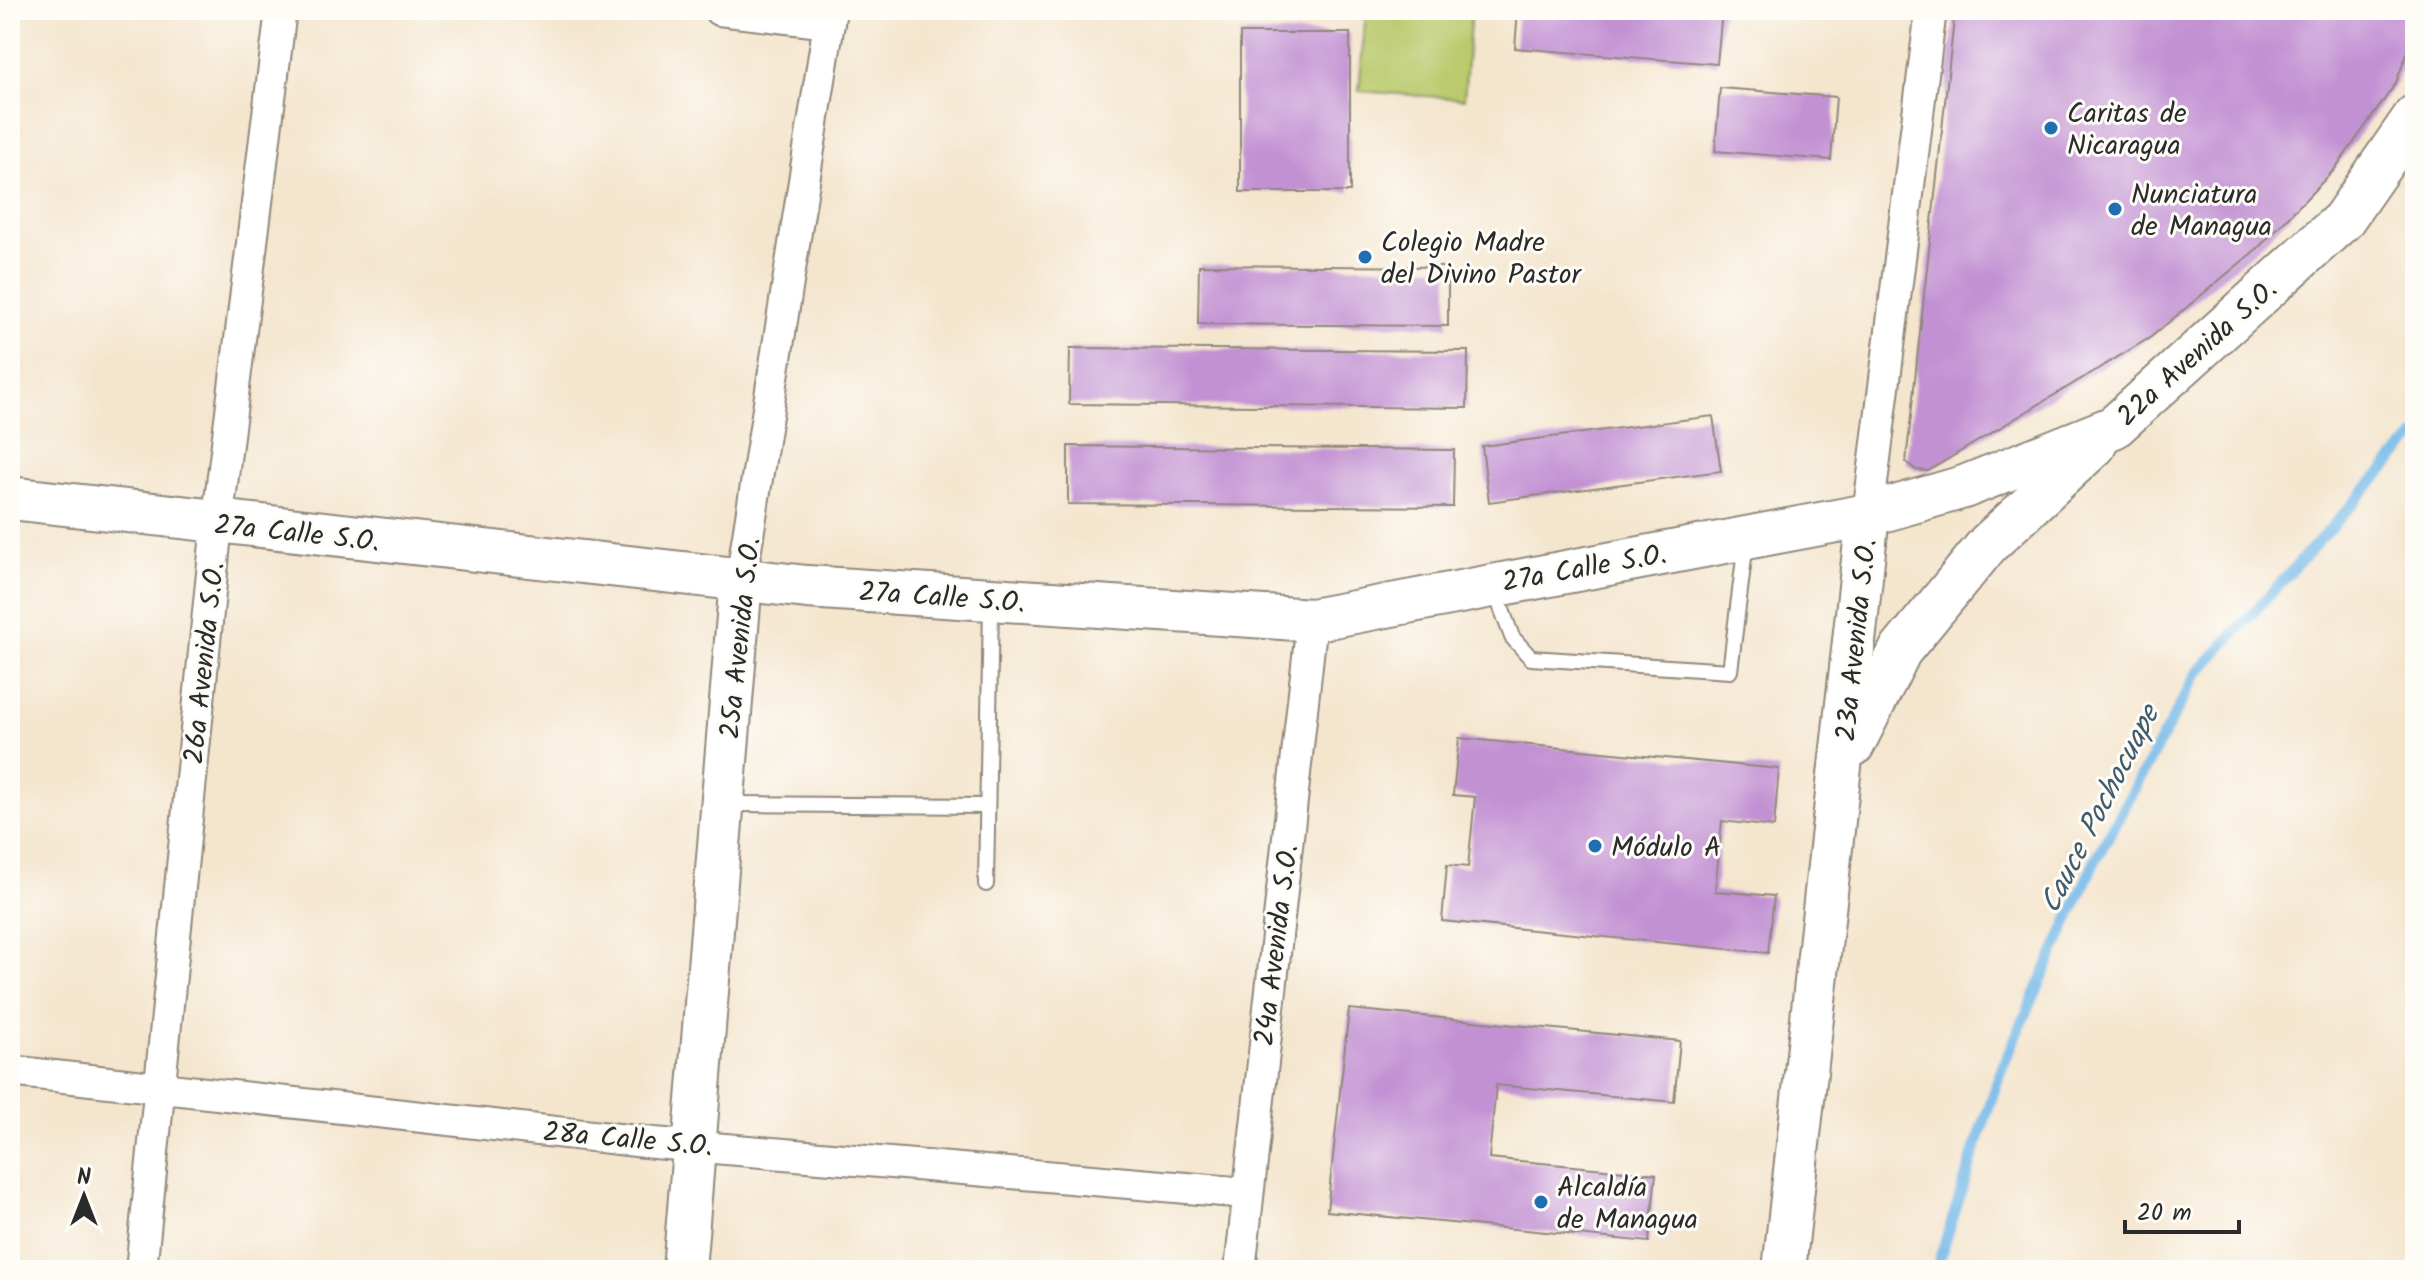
<svg xmlns="http://www.w3.org/2000/svg" width="2425" height="1280" font-family="Kalam,sans-serif">
	<style>
		.green { fill: #baca6d; stroke: #727a4c; stroke-width: 2 }
		.lines { fill: none; stroke-linecap: round; stroke-linejoin: round }
		.stream { stroke: #70b7e8; stroke-width: 11 }
		.building { fill: #c291d3 }
		.lane-casing { stroke: #90887c; stroke-width: 18 }
		.street-casing { stroke: #90887c; stroke-width: 34 }
		.secondary-casing { stroke: #90887c; stroke-width: 46 }
		.lane { stroke: #fff; stroke-width: 14 }
		.street { stroke: #fff; stroke-width: 30 }
		.secondary { stroke: #fff; stroke-width: 42 }
		.poi-dot { fill: #1f6fb2; stroke: #fdfcf7; stroke-width: 3 }
		.labels { text-anchor: middle; stroke-width: 6; stroke-linejoin: round; paint-order: stroke }
		.poi-label { font-size: 28px; fill: #2b2b2b; stroke: #fdfcf7; text-anchor: start }
		.street-label { font-size: 28px; fill: #2b2b2b; stroke: #fdfcf7 }
		.water-label { font-size: 30px; font-style: italic; fill: #435c6d; stroke: #fdfcf7 }
	</style>
	<rect width="100%" height="100%" fill="#fdfcf7"/>
	<filter id="ink" filterUnits="userSpaceOnUse"><feTurbulence type="fractalNoise" baseFrequency=".0125" numOctaves="2"/><feDisplacementMap in="SourceGraphic" scale="16" xChannelSelector="R" yChannelSelector="G"/><feConvolveMatrix kernelMatrix="1 2 1 2 8 2 1 2 1" color-interpolation-filters="sRGB"/></filter>
	<filter id="wash" filterUnits="userSpaceOnUse"><feTurbulence type="fractalNoise" baseFrequency=".006" numOctaves="4" result="noise"/><feDisplacementMap in="SourceGraphic" scale="32" xChannelSelector="R" yChannelSelector="G"/><feGaussianBlur stdDeviation="1.8" result="paint"/><feColorMatrix in="noise" values="0 0 0 0 0 0 0 0 0 0 0 0 0 0 0 0 0 1.4 0 .05"/><feComposite in="paint" operator="in"/></filter>
	<g filter="url(#wash)">
		<rect width="100%" height="100%" fill="#f4e5cd"/>
		<!-- green -->
		<path class="green" d="M1366,10H1471L1464,99L1359,91Z"/>
		<g class="lines">
			<!-- stream -->
			<path class="stream" d="M1936,1270L2001,1070L2096,859L2197,674L2415,436"/>
		</g>
		<g id="blocks">
			<!-- building -->
			<g class="building">
				<path d="M1518,10H1722L1717,64L1515,48Z"/>
				<path d="M1955,10H2415V29L2396,83L2334,170L2258,248L2151,337L1928,471L1916,470L1906,462Z"/>
				<rect x="1240" y="33" width="110" height="159"/>
				<path d="M1720,88L1836,97L1831,160L1715,151Z"/>
				<path d="M1199,265L1448,267V326L1198,324Z"/>
				<path d="M1070,348L1468,351L1467,408L1069,404Z"/>
				<path d="M1713,416L1721,471L1489,502L1482,446Z"/>
				<path d="M1068,446L1454,450L1453,507L1068,504Z"/>
				<path d="M1459,738L1779,769L1774,827L1722,821L1715,891L1774,896L1768,953L1442,921L1447,865L1468,867L1475,797L1453,795Z"/>
				<path d="M1349,1009L1680,1041L1674,1102L1496,1085L1489,1158L1656,1174L1649,1242L1327,1211Z"/>
			</g>
		</g>
	</g>
	<g filter="url(#ink)">
		<use href="#blocks" fill-opacity="0" stroke="#90887c" stroke-width="2"/>
		<g class="lines">
			<!-- lane casing -->
			<g class="lane-casing">
				<g id="lane">
					<path d="M1495,591L1512,637L1531,658L1730,671L1746,542"/>
					<path d="M728,804L987,806"/>
					<path d="M986,884L991,604"/>
				</g>
			</g>
			<!-- street casing -->
			<g class="street-casing">
				<g id="street">
					<path d="M719,10L829,23"/>
					<path d="M1868,515L1931,10"/>
					<path d="M741,580L831,10"/>
					<path d="M10,1071L654,1143L1246,1193"/>
					<path d="M141,1270L217,524L281,10"/>
					<path d="M1240,1270L1312,620"/>
				</g>
			</g>
			<!-- secondary casing -->
			<g class="secondary-casing">
				<g id="secondary">
					<path d="M10,498L807,587L1312,620L1868,515L1964,487L2114,427L2343,220L2415,116"/>
					<path d="M1853,745L1900,651L1988,544L2095,445"/>
					<path d="M684,1270L741,580"/>
					<path d="M1784,1270L1868,515"/>
				</g>
			</g>
			<!-- lane -->
			<use href="#lane" class="lane"/>
			<!-- street -->
			<use href="#street" class="street"/>
			<!-- secondary -->
			<use href="#secondary" class="secondary"/>
		</g>
	</g>
	<!-- markers -->
	<g class="poi-dot">
		<circle cx="2051" cy="128" r="8"/>
		<circle cx="2115" cy="209" r="8"/>
		<circle cx="1365" cy="257" r="8"/>
		<circle cx="1595" cy="846" r="8"/>
		<circle cx="1541" cy="1202" r="8"/>
	</g>
	<g class="labels">
		<!-- poi labels -->
		<g class="poi-label">
			<text x="2067" y="122">Caritas de<tspan x="2067" dy="32">Nicaragua</tspan></text>
			<text x="2131" y="203">Nunciatura<tspan x="2131" dy="32">de Managua</tspan></text>
			<text x="1381" y="251">Colegio Madre<tspan x="1381" dy="32">del Divino Pastor</tspan></text>
			<text x="1611" y="856">Módulo A</text>
			<text x="1557" y="1196">Alcaldía<tspan x="1557" dy="32">de Managua</tspan></text>
		</g>
		<!-- street labels -->
		<g class="street-label">
			<text transform="translate(2196 352) rotate(-42)" y="10">22a Avenida S.O.</text>
			<text transform="translate(297 532) rotate(6)" y="10">27a Calle S.O.</text>
			<text transform="translate(1584 567) rotate(-10)" y="10">27a Calle S.O.</text>
			<text transform="translate(942 596) rotate(4)" y="10">27a Calle S.O.</text>
			<text transform="translate(739 638) rotate(-84)" y="10">25a Avenida S.O.</text>
			<text transform="translate(1855 640) rotate(-84)" y="10">23a Avenida S.O.</text>
			<text transform="translate(203 663) rotate(-84)" y="10">26a Avenida S.O.</text>
			<text transform="translate(1275 945) rotate(-83)" y="10">24a Avenida S.O.</text>
			<text transform="translate(628 1138) rotate(5)" y="10">28a Calle S.O.</text>
		</g>
		<!-- water labels -->
		<g class="water-label">
			<text transform="translate(2099 809) rotate(-63)" y="10">Cauce Pochocuape</text>
		</g>
	</g>
	<!-- margin -->
	<rect width="2425" height="1280" fill="none" stroke="#fdfcf7" stroke-width="40"/>
	<!-- north arrow -->
	<g transform="translate(84 1196)" stroke="#fdfcf7" stroke-width="6" paint-order="stroke">
	<path d="M0-6L14 30L0 20L-14 30Z" fill="#2b2b2b"/>
	<text y="-12" font-size="22" font-weight="bold" text-anchor="middle" fill="#2b2b2b">N</text>
	</g>
	<!-- scale -->
	<path d="M2125 1220v12h114v-12" fill="none" stroke="#2b2b2b" stroke-width="4"/>
	<text x="2137" y="1220" font-size="24" fill="#2b2b2b" stroke="#fdfcf7" stroke-width="6" paint-order="stroke">20 m</text>
</svg>
